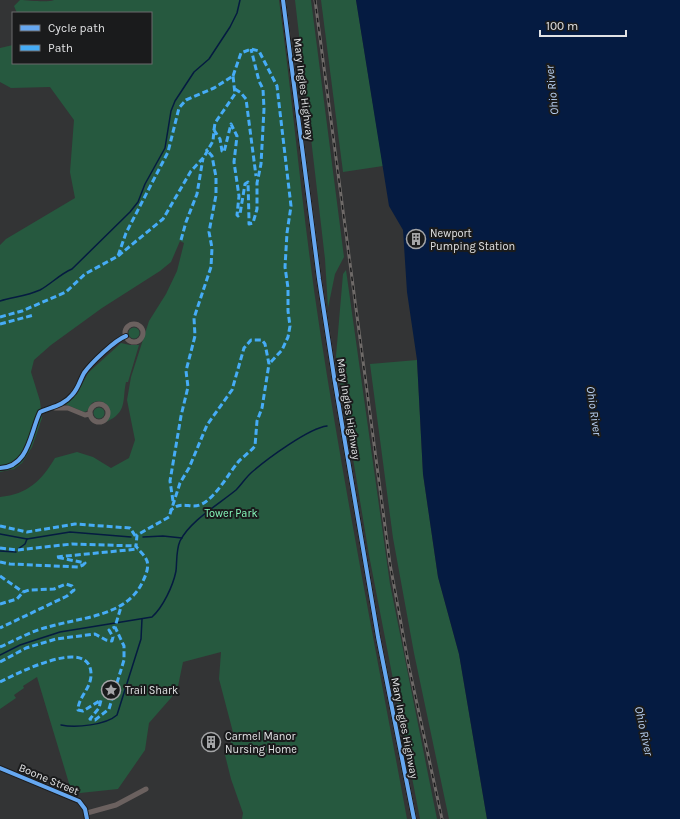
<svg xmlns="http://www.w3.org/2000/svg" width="680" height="819" font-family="Karla,sans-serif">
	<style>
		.green { fill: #26593f }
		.water { fill: #051b41 }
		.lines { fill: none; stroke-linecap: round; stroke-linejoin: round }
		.stream { stroke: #051b41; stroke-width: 1.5 }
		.minor { stroke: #6b615f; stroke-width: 5 }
		.tertiary { stroke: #6b615f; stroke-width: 6 }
		.rail-casing { stroke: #6e6a68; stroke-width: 3 }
		.rail { stroke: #1a1b1c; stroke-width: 1.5; stroke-dasharray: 4.5; stroke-linecap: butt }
		.quiet { stroke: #46acf6; stroke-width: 3; stroke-dasharray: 6 3; stroke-linecap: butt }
		.cycleway-casing { stroke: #1a1b1c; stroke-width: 6 }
		.cycleway { stroke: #66a8f1; stroke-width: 4 }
		.labels { text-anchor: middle; stroke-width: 4; stroke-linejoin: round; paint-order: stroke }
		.street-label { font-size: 11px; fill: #e1e2e4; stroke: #1a1b1c }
		.poi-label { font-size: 11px; fill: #e1e2e4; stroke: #1a1b1c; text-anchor: start }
		.park-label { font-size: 11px; fill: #85f7ba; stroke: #1a1b1c }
		.water-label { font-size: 12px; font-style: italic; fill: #b9d1f3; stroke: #1a1b1c }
	</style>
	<rect width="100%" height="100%" fill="#333435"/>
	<!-- green -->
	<g class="green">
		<path d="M20,0C29,0 46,3 54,0H279C294,110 303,221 320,331C345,494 377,656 407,819H242L243,813L231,779L225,755L234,736L219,679L221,652L183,662L177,691L149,723L145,750L118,789L80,793L71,790L37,677L23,686L24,688L14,695L16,698L0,709V497C28,494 41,481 55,458L77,452L93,457L111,468L129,458L135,440L127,400L131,377L149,321L166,294L177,271L184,243L180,241L171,262L160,271L102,308L51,345L34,360L31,372L40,401L42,418L32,447L22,463L14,469L0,472V245L6,239L75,198L70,172L74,120L50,87L11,88L0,82V48L13,45V63H151V13H17L14,6Z"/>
		<path d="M295,0H311L344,257L335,274L328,308L325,259Z"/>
		<path d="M321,0H356L383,166L343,172Z"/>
		<path d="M346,270L390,584L437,819H420L369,555L336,356L343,274Z"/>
		<circle cx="134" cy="333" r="5.5"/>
		<path d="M121,343L130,345H139L128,382H126C122,400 128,412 106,422L110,410C107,402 99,399 92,403L87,411L84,412L65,404L77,394L88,373Z"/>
		<path d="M417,360L423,474L438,577L459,654L487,819H449L414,653L393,538L370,364Z"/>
		<circle cx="99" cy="413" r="5.5"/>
	</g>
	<!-- water -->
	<path class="water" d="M356,0H680V819H487L459,654L438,577L423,474L417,360L407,292L403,230L389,206Z"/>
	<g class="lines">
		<!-- stream -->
		<g class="stream">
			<path d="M0,301C13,297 27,296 40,290C51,284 60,274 72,269L130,212L138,202L145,184L165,148L171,111L175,101L194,72L209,59L230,27L237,13L240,0"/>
			<path d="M0,534L27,539L70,532L131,537"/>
			<path d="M143,537L163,536L182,538"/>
			<path d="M18,549L25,544L27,539"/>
			<path d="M0,551L16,552"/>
			<path d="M0,655L20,645L60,632L152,617C163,607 173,586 176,571C177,562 176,550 180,541C190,521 219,504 236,490C242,484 246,477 252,472C267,459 309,428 327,426"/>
			<path d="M61,725C76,728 106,725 117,715L141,639L142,619"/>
		</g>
		<!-- minor -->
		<g class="minor">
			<circle cx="134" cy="333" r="9"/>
			<circle cx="99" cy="413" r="9"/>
			<path d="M55,408H68L85,415L90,414"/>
			<path d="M0,468C29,467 30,433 40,412C51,407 63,406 72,395C78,389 80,380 84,373C91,363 115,340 126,336"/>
			<path d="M0,768L79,801L85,809L87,819"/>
			<path d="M87,813L116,805L146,789"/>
		</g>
		<!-- tertiary -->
		<path class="tertiary" d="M283,0L319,279L335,383L378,637L414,819"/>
		<!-- rail casing -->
		<g class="rail-casing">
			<path id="rail" d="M315,0L390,564L409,667L442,819"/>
		</g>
		<!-- rail -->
		<use href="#rail" class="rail"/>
		<!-- quiet -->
		<g class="quiet">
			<path d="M233,76L241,53L251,49L259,51L277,86L278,95L291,206L287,233L285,267L288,288V311L290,326L288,337L282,350L269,364"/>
			<path d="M235,89L241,93L246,99L256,176"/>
			<path d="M214,130L215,123L235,94L233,76"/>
			<path d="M181,240L186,222L197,194L203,158"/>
			<path d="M118,256L163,219L191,171L204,157L213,141L214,130L220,139L222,151L224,152L231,124L237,136L234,162L239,196L237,215L238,216L240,214L245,184L248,182L249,219V224L253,223L257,209V183L261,164L264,109L263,89L259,81L251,49"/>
			<path d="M0,317L22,311L66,292L85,274L118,256L126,233L168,152L179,108L186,100L214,88L233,76"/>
			<path d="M0,324L34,315"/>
			<path d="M173,501L170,481L181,416L188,387L186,371L195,336L194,318L211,267L212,248L209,232L216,195V177L212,156L206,149"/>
			<path d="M0,526L27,532L75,524L130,528L136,537"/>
			<path d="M0,548L17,550L72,544L136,546"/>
			<path d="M0,562L10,564L78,567L83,565L85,563L56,557L138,549"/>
			<path d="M0,576L23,592"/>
			<path d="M0,604L17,599L23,592L29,590L54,589L66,584L72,586L74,590L67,596L0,628"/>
			<path d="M0,647C16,640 31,631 48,627C81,617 127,617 143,581C146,575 149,567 147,561C145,555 139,551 136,546L137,535L169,517L180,483L189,468L207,425L232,390L244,348L251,340H262L265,344L269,364L262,408L257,421L255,446C250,452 244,456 239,461C228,474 217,496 202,504C190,510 182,499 170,511"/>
			<path d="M0,662L26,648L56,639L95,634L106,640L112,641L113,637L109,630L115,627"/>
			<path d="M0,682C16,674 89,636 91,673C92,688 78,697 78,710L83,711L101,700L99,708L90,719L95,720L109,709L124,660V646L115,627L121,607"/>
		</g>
		<!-- cycleway casing -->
		<g class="cycleway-casing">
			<g id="cycleway">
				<path d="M283,0L319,279L335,383L378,637L414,819"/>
				<path d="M0,468C29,467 30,433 40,412C51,407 63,406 72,395C78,389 80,380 84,373C91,363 115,340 126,336"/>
				<path d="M0,768L79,801L85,809L87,819"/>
			</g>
		</g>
		<!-- cycleway -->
		<use href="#cycleway" class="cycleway"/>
	</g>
	<!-- icons -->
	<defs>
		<g id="building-ring" transform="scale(1)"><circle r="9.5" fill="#1a1b1c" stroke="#a4a5a7" stroke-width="1.5"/><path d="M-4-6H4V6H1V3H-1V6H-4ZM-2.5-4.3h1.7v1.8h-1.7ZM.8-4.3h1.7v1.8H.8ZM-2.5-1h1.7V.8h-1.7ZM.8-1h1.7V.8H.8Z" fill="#a4a5a7"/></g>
		<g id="sight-ring" transform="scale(1)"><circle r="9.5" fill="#1a1b1c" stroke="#a4a5a7" stroke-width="1.5"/><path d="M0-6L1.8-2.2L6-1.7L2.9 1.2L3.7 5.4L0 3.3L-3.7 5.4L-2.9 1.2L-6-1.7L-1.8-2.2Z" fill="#a4a5a7"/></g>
	</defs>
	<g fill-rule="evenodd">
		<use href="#building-ring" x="416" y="239"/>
		<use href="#sight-ring" x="111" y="690"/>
		<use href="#building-ring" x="211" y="742"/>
	</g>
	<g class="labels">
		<!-- street labels -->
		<g class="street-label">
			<text transform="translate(304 89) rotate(83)" y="4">Mary Ingles Highway</text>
			<text transform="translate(349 409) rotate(81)" y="4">Mary Ingles Highway</text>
			<text transform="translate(405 728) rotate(79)" y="4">Mary Ingles Highway</text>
			<text transform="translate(49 779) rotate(23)" y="4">Boone Street</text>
		</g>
		<!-- poi labels -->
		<g class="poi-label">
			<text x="430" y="237">Newport<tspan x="430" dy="13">Pumping Station</tspan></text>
			<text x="125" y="694">Trail Shark</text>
			<text x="225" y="740">Carmel Manor<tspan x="225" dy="13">Nursing Home</tspan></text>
		</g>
		<!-- park labels -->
		<g class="park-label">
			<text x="231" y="517">Tower Park</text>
		</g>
		<!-- water labels -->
		<g class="water-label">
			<text transform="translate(552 90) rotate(-96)" y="4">Ohio River</text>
			<text transform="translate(594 411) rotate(82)" y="4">Ohio River</text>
			<text transform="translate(644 731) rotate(78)" y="4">Ohio River</text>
		</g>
	</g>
	<!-- legend -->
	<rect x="12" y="12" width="140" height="52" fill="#1a1b1c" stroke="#6a6b6c"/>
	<rect x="20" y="25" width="20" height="6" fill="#66a8f1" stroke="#6a6b6c"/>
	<text x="48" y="32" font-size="12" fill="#e1e2e4">Cycle path</text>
	<rect x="20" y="45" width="20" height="6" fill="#46acf6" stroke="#6a6b6c"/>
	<text x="48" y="52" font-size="12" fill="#e1e2e4">Path</text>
	<!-- scale -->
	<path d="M540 30v6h86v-6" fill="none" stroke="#e1e2e4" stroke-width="2"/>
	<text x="546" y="30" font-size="12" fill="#e1e2e4" stroke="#1a1b1c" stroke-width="3" paint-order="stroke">100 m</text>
</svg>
